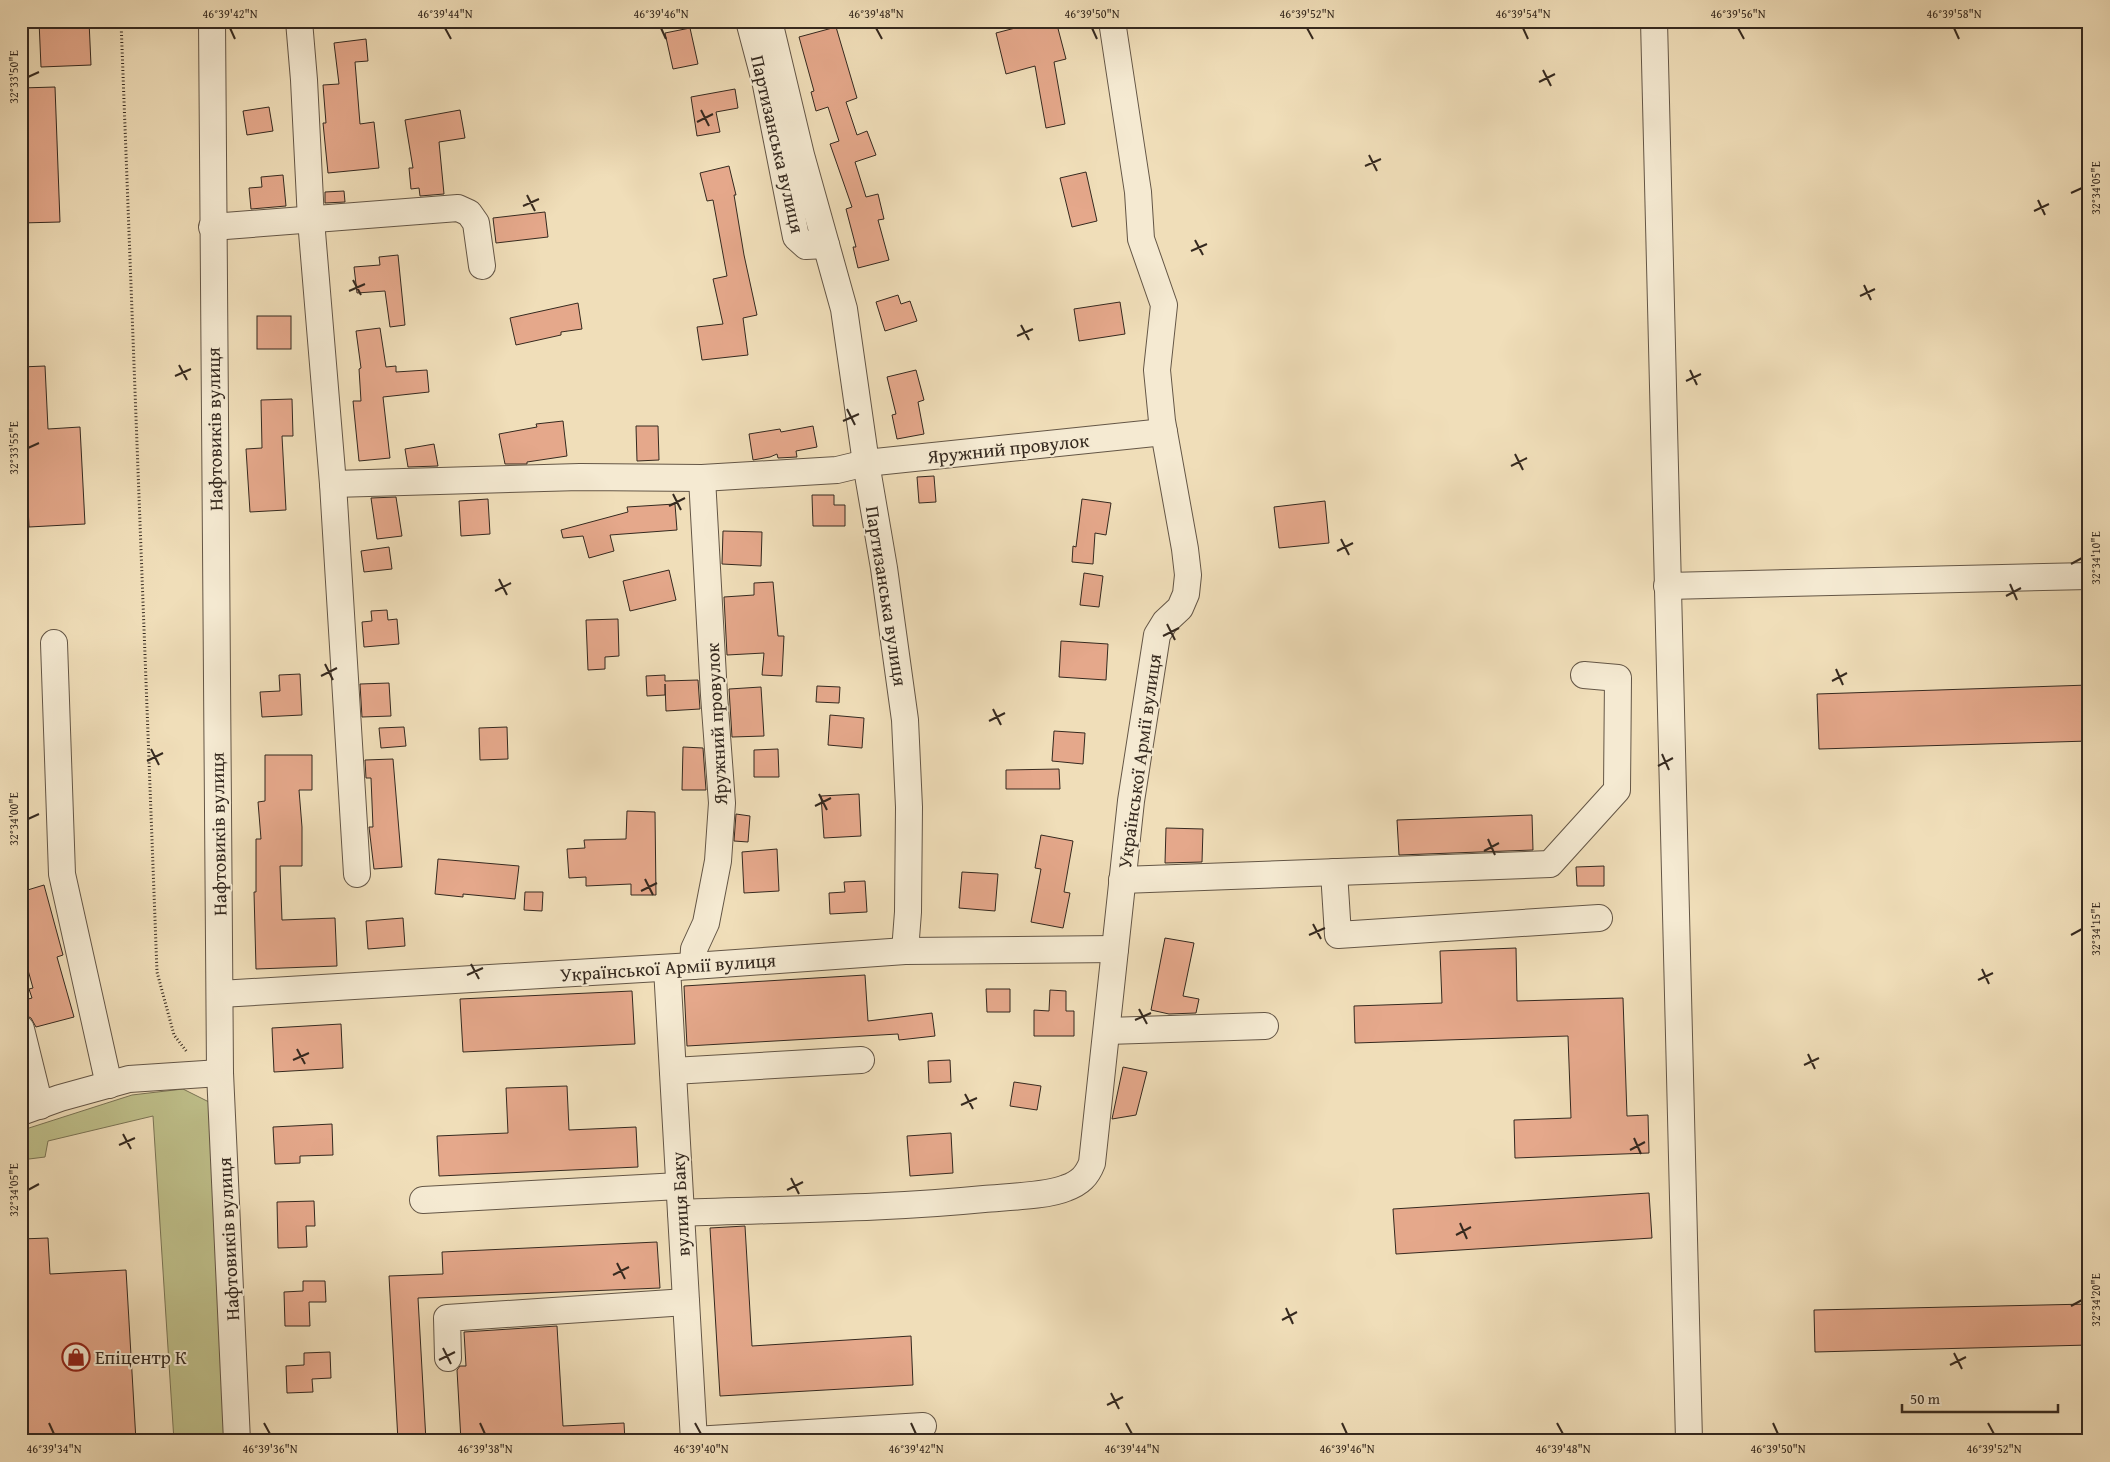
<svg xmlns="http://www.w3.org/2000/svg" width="2110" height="1462" font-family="'Gentium Book Plus',serif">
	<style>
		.green { fill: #bfc08b; stroke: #7a7455 }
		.building { fill: #e5a88b; stroke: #35291f }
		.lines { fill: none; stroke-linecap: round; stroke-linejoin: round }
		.minor-casing { stroke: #645646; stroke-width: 28 }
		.path { stroke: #35291f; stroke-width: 3; stroke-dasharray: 1 2.5; stroke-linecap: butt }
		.minor { stroke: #f5ead2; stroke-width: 26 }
		.ticks { fill: none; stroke: #35291f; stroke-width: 2 }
		.labels { text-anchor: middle; stroke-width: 4; stroke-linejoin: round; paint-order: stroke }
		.street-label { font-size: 19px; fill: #35291f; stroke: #f5ead2 }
		.poi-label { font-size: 19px; fill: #35291f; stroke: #f5ead2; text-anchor: start }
		.neatline { fill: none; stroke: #35291f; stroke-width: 2 }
		.ticks-label { font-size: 12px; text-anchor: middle; fill: #35291f }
	</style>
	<rect width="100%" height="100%" fill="#f0deb9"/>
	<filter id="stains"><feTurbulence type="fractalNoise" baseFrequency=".004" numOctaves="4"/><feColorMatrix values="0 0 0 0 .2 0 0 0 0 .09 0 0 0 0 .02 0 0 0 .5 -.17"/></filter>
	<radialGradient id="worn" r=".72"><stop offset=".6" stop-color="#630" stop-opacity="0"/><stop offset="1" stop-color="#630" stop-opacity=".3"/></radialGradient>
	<!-- green -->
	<path class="green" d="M183,1089L211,1103L225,1441H174L153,1116L48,1141L45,1157L21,1160V1133L29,1128L132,1095Z"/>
	<!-- building -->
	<g class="building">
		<path d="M39,21H89L91,65L41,67Z"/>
		<path d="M1042,21H1056L1066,59L1054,62L1065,124L1046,128L1035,66L1006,74L996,33Z"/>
		<path d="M836,27L857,98L846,102L857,135L867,131L876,155L855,162L866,197L878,194L884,219L878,220L889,260L858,268L853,247H856L846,209L852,207L830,144L839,141L828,107L816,111L811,92L814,91L799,37Z"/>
		<path d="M690,28L698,64L673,69L665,33Z"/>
		<path d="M366,39L368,61L355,62L360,124L374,122L379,168L328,173L323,123H326L323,85L339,84L334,43Z"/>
		<path d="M55,87L60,222L21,223V88Z"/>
		<path d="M735,89L738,108L716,112L720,132L697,136L691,97Z"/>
		<path d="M269,107L273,131L247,135L243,111Z"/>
		<path d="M460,110L465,138L439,142L444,194L420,196L419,188L411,189L409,168H413L405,120Z"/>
		<path d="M729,166L736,195H734L744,255L757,315L743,318L748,355L702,360L697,327L723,324L713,279L727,276L713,200L707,201L700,173Z"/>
		<path d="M1086,172L1097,221L1072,227L1060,178Z"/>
		<path d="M283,175L286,206L251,209L249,188L262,187L261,177Z"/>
		<path d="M344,191L345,202L325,203V192Z"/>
		<path d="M545,212L548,237L496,243L493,218Z"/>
		<path d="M398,255L405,325L390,327L385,291L357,293L354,267L380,265L379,257Z"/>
		<path d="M898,295L901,304L910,301L917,321L885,331L876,302Z"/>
		<path d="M1120,302L1125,334L1079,341L1074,309Z"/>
		<path d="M578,303L582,329L561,332V335L516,345L510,318Z"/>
		<rect x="257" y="316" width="34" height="33"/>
		<path d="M380,328L386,367L396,366V372L427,370L429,392L383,397L390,458L359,461L353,401H361L359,369L361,368L356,331Z"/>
		<path d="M45,366L48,429L80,427L85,524L29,527L21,367Z"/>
		<path d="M916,370L924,400L918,402L924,434L897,439L892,415L896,414L887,377Z"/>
		<path d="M292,399L293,436H282L286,510L250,512L246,449L262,448L261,400Z"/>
		<path d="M563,421L567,456L527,462V464H505L499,434L537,427L536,424Z"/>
		<path d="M636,426H658L659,460L637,461Z"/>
		<path d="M813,426L817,447L796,451L797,457L778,458L777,454L770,457L753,460L749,434L780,429L781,432Z"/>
		<path d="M434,444L438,466L408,467L405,449Z"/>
		<path d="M934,476L936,502L919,503L917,477Z"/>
		<path d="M812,495H834V505H845V526H813Z"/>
		<path d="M396,497L402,536L377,539L371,498Z"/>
		<path d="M488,499L490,534L461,536L459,501Z"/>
		<path d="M1082,499L1111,503L1106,535L1095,533L1093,564L1072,562L1073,546L1076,547Z"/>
		<path d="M1325,501L1329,543L1279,548L1274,507Z"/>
		<path d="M675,504L677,530L610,535L614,551L589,558L583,536L563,538L561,530L628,512L627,507Z"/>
		<path d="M723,531L762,532L761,566L722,564Z"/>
		<path d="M389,547L392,569L364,572L361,551Z"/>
		<path d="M669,570L676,600L630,611L623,581Z"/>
		<path d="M1084,573L1103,576L1099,607L1080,605Z"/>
		<path d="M773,582L778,636H784L782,676L762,675L764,653L727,655L724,597L754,595V583Z"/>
		<path d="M387,610L388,620L397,619L399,644L364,647L362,622L372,621L371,611Z"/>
		<path d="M618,619L619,656L605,657V669L588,670L586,620Z"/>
		<path d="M1061,641L1108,644L1106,680L1059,677Z"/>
		<path d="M300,674L302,715L262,717L260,692L280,691L279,675Z"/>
		<path d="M665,675V681L698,680L700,709L666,711L665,684V695L647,696L646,676Z"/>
		<path d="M389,683L391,716L362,717L360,684Z"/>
		<path d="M2089,685V741L1819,749L1817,694Z"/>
		<path d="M817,686L840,687L839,703L816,702Z"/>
		<path d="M761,687L764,736L732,737L729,689Z"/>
		<path d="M830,715L864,718L862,748L828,745Z"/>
		<path d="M404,727L406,746L381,748L379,728Z"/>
		<path d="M507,727L508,759L480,760L479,728Z"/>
		<path d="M1054,731L1085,733L1083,764L1052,761Z"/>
		<path d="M683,747L703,748L706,790H682Z"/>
		<path d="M778,749L779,777H754V750Z"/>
		<path d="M265,755H312V790H299L302,827V866H280L282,920L335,918L337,966L256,969L254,892H256V839H261L258,802L265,801Z"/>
		<path d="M393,759L402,867L374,869L369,827H373L371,778H366L365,760Z"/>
		<path d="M1059,769L1060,789H1006V770Z"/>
		<path d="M859,794L861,836L824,838L821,796Z"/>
		<path d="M627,811L655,812L656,895H631V884L586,886V877L569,878L567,849L585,848L584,840L626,839Z"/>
		<path d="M736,814L750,816L748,842L734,841Z"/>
		<path d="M1532,815L1533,850L1399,855L1397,820Z"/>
		<path d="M1166,828L1203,829L1202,862L1165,863Z"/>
		<path d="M1041,835L1073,841L1064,892L1070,893L1063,928L1031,922L1041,869L1035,868Z"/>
		<path d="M777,849L779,891L744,893L742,852Z"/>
		<path d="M438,859L519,866L515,899L463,894V897L435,894Z"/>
		<path d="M1604,866V886H1577L1576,867Z"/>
		<path d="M962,872L998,874L995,911L959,908Z"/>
		<path d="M865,881L867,912L830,914L829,893L845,892L844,882Z"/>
		<path d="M44,885L63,955L57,957L74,1017L36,1027L31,1018L23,1014L21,1007V1001L32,998L29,989L33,988L21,945V892Z"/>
		<path d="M525,892H543L542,911L524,910Z"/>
		<path d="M403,918L405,946L368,949L366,921Z"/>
		<path d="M1165,938L1194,943L1183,996L1199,999L1196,1013L1169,1014L1151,1010Z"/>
		<path d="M1516,948L1517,1001L1623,998L1627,1116L1648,1115L1649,1153L1515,1158L1514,1120L1571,1118L1568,1036L1355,1043L1354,1006L1442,1003L1440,951Z"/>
		<path d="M865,975L868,1021L932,1013L935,1036L899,1040L898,1034L687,1046L684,986Z"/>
		<path d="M986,989H1010V1012H987Z"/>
		<path d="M1050,990L1066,991V1011H1074V1036H1034V1010L1049,1011Z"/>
		<path d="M632,991L635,1044L463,1052L460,999Z"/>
		<path d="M341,1024L343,1068L274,1072L272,1028Z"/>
		<path d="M950,1060L951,1082L929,1083L928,1061Z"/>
		<path d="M1123,1067L1147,1072L1136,1115L1112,1119Z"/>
		<path d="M1014,1082L1041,1086L1037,1110L1010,1106Z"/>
		<path d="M567,1086L569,1130L636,1127L638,1167L439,1176L437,1136L508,1133L506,1088Z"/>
		<path d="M332,1124L333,1155L300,1156V1163L275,1164L273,1127Z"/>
		<path d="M951,1133L953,1173L910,1176L907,1136Z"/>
		<path d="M1649,1193L1652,1238L1396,1254L1393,1209Z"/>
		<path d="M314,1201L315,1226H306L307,1247L278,1248L277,1202Z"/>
		<path d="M745,1226L752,1346L911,1336L913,1385L720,1396L710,1228Z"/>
		<path d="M48,1238L50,1274L126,1270L136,1441H21V1239Z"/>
		<path d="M657,1242L660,1288L418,1298L426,1441H398L389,1276L443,1274L442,1252Z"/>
		<path d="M303,1281H325L326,1302H309L310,1326H285L284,1292L303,1291Z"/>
		<path d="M2089,1304V1345L1815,1352L1814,1310Z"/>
		<path d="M557,1326L563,1426L624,1423L625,1441H461L457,1370L460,1366H466L464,1332Z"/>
		<path d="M330,1352L331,1378L312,1379L313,1392L287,1393L286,1366L304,1365V1353Z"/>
	</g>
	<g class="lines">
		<!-- minor casing -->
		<g class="minor-casing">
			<g id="minor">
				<path d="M212,21L220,1073L237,1441"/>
				<path d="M299,21L304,80L311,220L333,484L357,874"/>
				<path d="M749,21L766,85L796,237L806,246L826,245"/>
				<path d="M769,21L801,155L844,309L866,463L884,568L905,720L909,807L908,912L905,951"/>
				<path d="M1654,21L1689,1441"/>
				<path d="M212,227L458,208L469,213L476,223L482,266"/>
				<path d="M333,484L580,477L702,478L837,470L866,463L1164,432"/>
				<path d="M1667,586L2089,576"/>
				<path d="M54,643L62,874L109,1085"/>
				<path d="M1334,872L1338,935L1599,918"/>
				<path d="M1122,880L1550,864L1617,790L1618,678L1584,675"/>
				<path d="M693,966L694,949L706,923L718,861L722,803L714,695L702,478"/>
				<path d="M667,968L694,1441"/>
				<path d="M220,994L693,966L905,951L1115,949"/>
				<path d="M21,1029L40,1106"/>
				<path d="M1107,1031L1265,1026"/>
				<path d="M673,1071L861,1060"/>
				<path d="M21,1112L60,1098L129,1079L220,1073"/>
				<path d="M423,1200L679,1186"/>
				<path d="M681,1213C782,1209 883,1209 984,1199C1005,1197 1048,1196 1066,1188C1080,1183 1087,1176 1092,1163L1131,801L1157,635L1165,622L1180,608L1186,594L1188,575L1185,549L1162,421L1157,370L1164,305L1141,239L1138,192L1112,21"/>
				<path d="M448,1358L447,1318L686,1302"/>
				<path d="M694,1440L923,1426"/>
			</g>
		</g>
		<!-- path -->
		<path class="path" d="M121,21L157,972L174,1035L187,1052"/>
		<!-- minor -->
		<use href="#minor" class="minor"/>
	</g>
	<!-- ticks -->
	<path class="ticks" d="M230,28L235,39M445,28L451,39M661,28L666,39M876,28L882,39M1092,28L1097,39M1307,28L1313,39M1523,28L1528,39M1738,28L1744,39M1954,28L1959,39M1543,70L1551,86M28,77L39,72M1539,82L1555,74M701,110L709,126M697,122L713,114M1369,155L1377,171M1365,166L1381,159M2071,193L2082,188M527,195L535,211M2038,200L2045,215M523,206L539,199M2034,211L2049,204M1195,240L1203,255M1191,251L1207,244M353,280L361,295M1864,285L1871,300M349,291L365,284M1860,296L1875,289M1021,325L1029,340M1017,336L1033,329M179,365L187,380M1690,370L1697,385M175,376L191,369M1686,381L1701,374M847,409L855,425M843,421L859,414M28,448L39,443M1515,454L1523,470M1511,466L1527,458M673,494L681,510M669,506L685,498M1341,539L1349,555M1337,551L1353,543M2071,564L2082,558M499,579L507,595M2010,584L2017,600M495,591L511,583M2006,596L2021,588M1167,624L1175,640M1163,636L1179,628M325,664L333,680M1836,669L1843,685M321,676L337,668M1832,681L1847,673M993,709L1001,725M989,721L1005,713M151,749L159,765M1662,754L1669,770M147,761L163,753M1658,766L1673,758M819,794L827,810M815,806L831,798M28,819L39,814M1488,839L1495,855M1484,851L1499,843M645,879L653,895M641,891L657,883M1313,924L1321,939M1309,935L1325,928M2071,935L2082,929M471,964L479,979M1982,969L1989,984M467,975L483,968M1978,980L1993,973M1139,1009L1147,1024M1135,1020L1151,1013M297,1049L305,1064M1808,1054L1815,1069M293,1060L309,1053M1804,1065L1819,1058M965,1094L973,1109M961,1105L977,1098M123,1134L131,1149M1634,1138L1641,1154M119,1145L135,1138M1630,1150L1645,1142M791,1178L799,1194M28,1190L39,1184M787,1190L803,1182M1460,1223L1467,1239M1456,1235L1471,1227M617,1263L625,1279M613,1275L629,1267M2071,1306L2082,1300M1286,1308L1293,1324M1282,1320L1297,1312M443,1348L451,1364M1954,1353L1962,1369M439,1360L455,1352M1950,1365L1966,1357M1111,1393L1119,1409M1107,1405L1123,1397M49,1423L54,1434M264,1423L270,1434M480,1423L485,1434M695,1423L701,1434M911,1423L916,1434M1126,1423L1132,1434M1342,1423L1347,1434M1557,1423L1563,1434M1773,1423L1778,1434M1988,1423L1994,1434"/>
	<!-- icons -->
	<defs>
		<g id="shop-ring" transform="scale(1.4375)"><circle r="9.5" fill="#f5ead2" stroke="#8f2418" stroke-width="1.5"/><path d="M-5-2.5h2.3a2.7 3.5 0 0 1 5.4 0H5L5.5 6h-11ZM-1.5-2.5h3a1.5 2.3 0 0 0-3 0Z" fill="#8f2418"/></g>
	</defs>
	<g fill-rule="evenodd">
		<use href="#shop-ring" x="76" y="1357"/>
	</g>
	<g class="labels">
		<!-- street labels -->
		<g class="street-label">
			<text transform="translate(778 144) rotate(77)" y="7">Партизанська вулиця</text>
			<text transform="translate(214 429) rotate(-91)" y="7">Нафтовиків вулиця</text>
			<text transform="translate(1008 448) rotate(-6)" y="7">Яружний провулок</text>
			<text transform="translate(887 596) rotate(81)" y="7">Партизанська вулиця</text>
			<text transform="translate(716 724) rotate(-93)" y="7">Яружний провулок</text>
			<text transform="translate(1139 761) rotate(-82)" y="7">Української Армії вулиця</text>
			<text transform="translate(218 834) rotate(-91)" y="7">Нафтовиків вулиця</text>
			<text transform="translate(668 967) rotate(-4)" y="7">Української Армії вулиця</text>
			<text transform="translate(680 1204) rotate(-93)" y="7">вулиця Баку</text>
			<text transform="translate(228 1239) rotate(-93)" y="7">Нафтовиків вулиця</text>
		</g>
		<!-- poi labels -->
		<g class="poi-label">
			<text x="95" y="1364">Епіцентр К</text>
		</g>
	</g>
	<!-- margin -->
	<rect width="2110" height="1462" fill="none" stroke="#f0deb9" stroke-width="55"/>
	<!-- scale -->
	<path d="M1902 1404v8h156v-8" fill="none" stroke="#35291f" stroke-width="2.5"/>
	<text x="1910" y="1404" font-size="15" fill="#35291f" stroke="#f5ead2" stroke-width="4" paint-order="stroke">50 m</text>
	<rect x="28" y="28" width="2054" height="1406" class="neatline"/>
	<g class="ticks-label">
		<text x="230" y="18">46°39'42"N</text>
		<text x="445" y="18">46°39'44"N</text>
		<text x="661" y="18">46°39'46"N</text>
		<text x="876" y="18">46°39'48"N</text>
		<text x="1092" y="18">46°39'50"N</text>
		<text x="1307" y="18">46°39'52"N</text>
		<text x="1523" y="18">46°39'54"N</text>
		<text x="1738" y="18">46°39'56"N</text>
		<text x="1954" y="18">46°39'58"N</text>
		<text transform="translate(14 77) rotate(-90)" y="4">32°33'50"E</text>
		<text transform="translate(2096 188) rotate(-90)" y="4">32°34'05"E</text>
		<text transform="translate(14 448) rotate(-90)" y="4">32°33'55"E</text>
		<text transform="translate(2096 558) rotate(-90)" y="4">32°34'10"E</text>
		<text transform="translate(14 819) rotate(-90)" y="4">32°34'00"E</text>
		<text transform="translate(2096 929) rotate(-90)" y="4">32°34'15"E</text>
		<text transform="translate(14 1190) rotate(-90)" y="4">32°34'05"E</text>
		<text transform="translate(2096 1300) rotate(-90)" y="4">32°34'20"E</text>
		<text x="54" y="1453">46°39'34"N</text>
		<text x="270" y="1453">46°39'36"N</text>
		<text x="485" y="1453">46°39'38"N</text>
		<text x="701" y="1453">46°39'40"N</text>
		<text x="916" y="1453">46°39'42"N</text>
		<text x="1132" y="1453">46°39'44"N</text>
		<text x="1347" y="1453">46°39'46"N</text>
		<text x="1563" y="1453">46°39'48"N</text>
		<text x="1778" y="1453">46°39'50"N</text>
		<text x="1994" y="1453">46°39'52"N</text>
	</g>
	<rect width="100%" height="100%" filter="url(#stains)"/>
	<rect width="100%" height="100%" fill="url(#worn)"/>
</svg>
